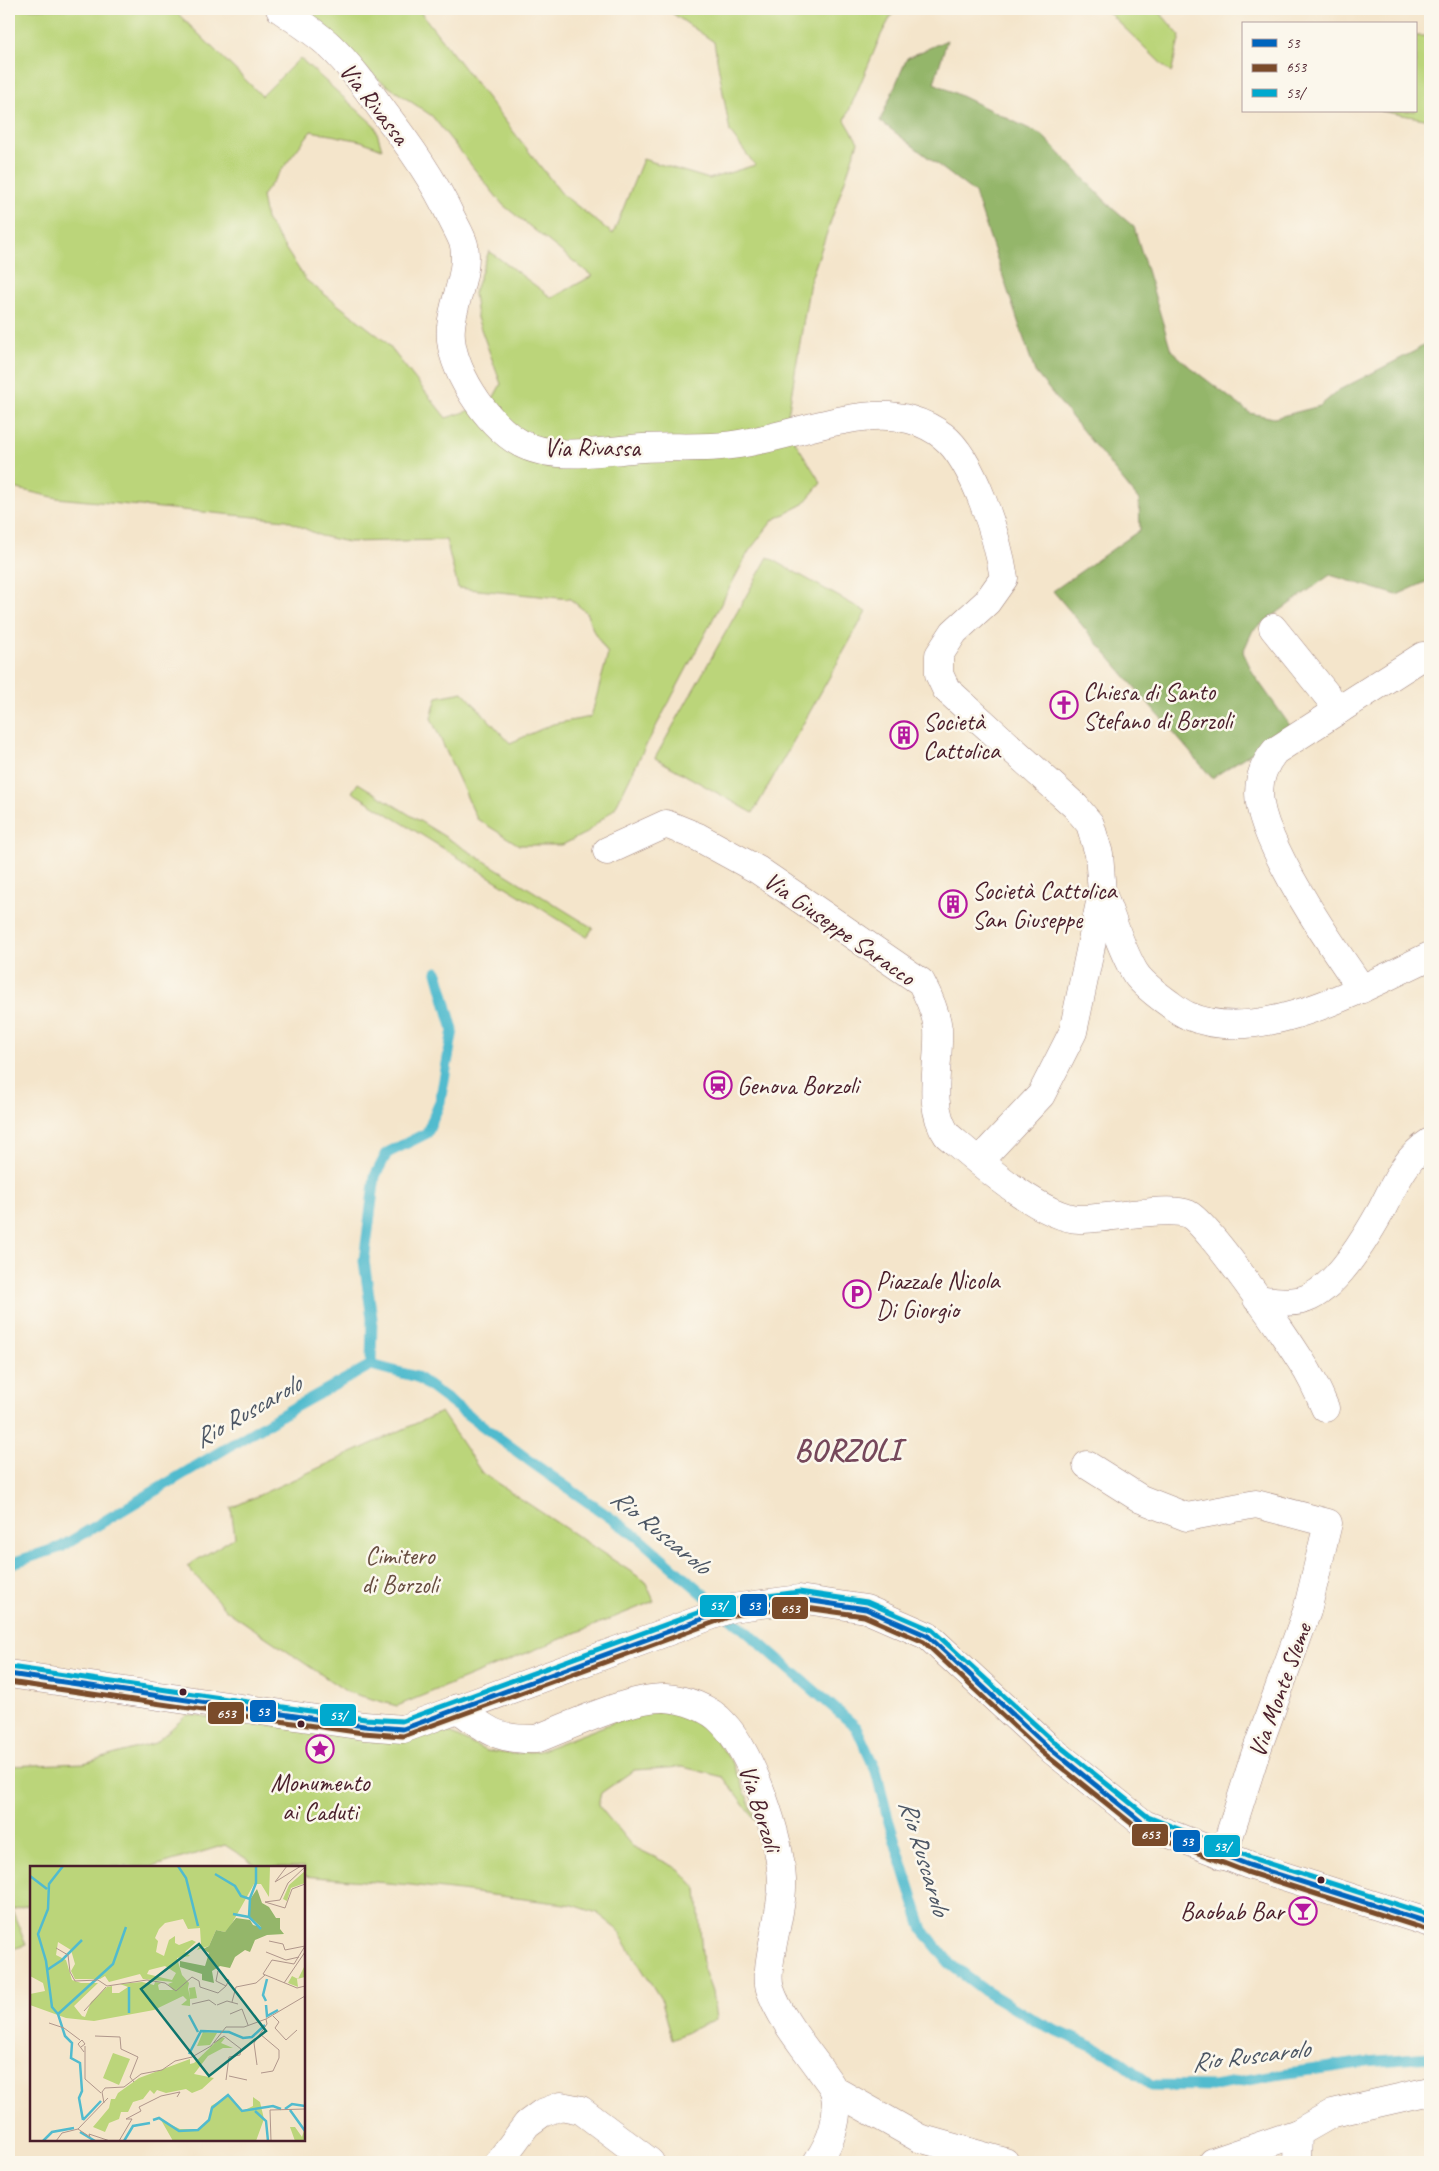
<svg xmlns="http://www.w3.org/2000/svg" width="1439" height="2171" font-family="Caveat,sans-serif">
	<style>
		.green { fill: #bbd57a; stroke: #827a52 }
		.forest { fill: #94b66a; stroke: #6f6a4a }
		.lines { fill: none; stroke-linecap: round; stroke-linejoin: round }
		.stream { stroke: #51bbce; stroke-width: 11 }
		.minor-casing { stroke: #9f827b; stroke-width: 29 }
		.secondary-casing { stroke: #9f827b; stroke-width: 29 }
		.minor { stroke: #fff; stroke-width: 28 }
		.secondary { stroke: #fff; stroke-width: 28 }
		.bus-1-casing { stroke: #fbf7ec; stroke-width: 9 }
		.bus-2-casing { stroke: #fbf7ec; stroke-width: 9 }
		.bus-3-casing { stroke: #fbf7ec; stroke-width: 9 }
		.bus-1 { stroke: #0065bd; stroke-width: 5 }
		.bus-2 { stroke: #7a4b2a; stroke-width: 5 }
		.bus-3 { stroke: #00a9ce; stroke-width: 5 }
		.bus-dot { fill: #4a1f2b; stroke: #fbf7ec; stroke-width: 2 }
		.labels { text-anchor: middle; stroke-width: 5; stroke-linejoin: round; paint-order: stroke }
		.street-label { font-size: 25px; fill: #4a1f2b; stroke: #fbf7ec }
		.poi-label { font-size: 25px; fill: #4a1f2b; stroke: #fbf7ec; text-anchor: start }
		.park-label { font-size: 25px; fill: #664c3f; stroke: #fbf7ec }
		.water-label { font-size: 26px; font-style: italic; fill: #4c5664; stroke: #fbf7ec }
		.district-label { font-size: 30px; font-weight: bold; letter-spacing: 1px; fill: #76485b; stroke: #fbf7ec }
		.inset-river { fill: none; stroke: #51bbce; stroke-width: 2.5 }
		.inset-road { fill: none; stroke: #b0968b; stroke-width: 1 }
		.view { fill: #0f766e; fill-opacity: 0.15; stroke: #0f766e; stroke-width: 2.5 }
		.inset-edge { fill: none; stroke: #4a1f2b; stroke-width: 2.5 }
		.line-badge { stroke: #fbf7ec; stroke-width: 2 }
		.badge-label { font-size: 14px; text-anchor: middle; font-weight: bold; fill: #fff }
	</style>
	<rect width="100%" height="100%" fill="#fbf7ec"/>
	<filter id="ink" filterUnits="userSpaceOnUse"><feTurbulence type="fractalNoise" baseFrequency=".02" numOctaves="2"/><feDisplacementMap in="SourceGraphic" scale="10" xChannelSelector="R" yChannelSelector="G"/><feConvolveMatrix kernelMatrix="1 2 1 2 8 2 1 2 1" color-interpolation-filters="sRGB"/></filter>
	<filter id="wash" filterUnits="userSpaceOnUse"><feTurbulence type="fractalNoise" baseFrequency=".0096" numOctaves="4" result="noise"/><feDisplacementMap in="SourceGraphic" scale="20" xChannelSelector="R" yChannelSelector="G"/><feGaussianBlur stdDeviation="1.12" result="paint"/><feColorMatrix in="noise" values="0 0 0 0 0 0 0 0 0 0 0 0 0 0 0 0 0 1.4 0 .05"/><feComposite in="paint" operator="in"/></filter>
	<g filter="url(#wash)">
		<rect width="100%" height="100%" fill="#f4e5cb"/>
		<!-- green -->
		<g class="green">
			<path d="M9,9H173L262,96L300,58L375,126L382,149L361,141L311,131L262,196L266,219L306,280L385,341L446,418L490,404L501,384L477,318L474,293L489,251L552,298L592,276L503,205L432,116L379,80L346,49L296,9H418L562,194L613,234L643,159L709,179L755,165L730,132L714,42L666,9H895L881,35L845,120L858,142L810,282L786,427L821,483L802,505L773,520L749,551L641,755L615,808L586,833L562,845H519L477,819L431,718L437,697L463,692L510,743L553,724L591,717L608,654L594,632L586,612L570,599L458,588L446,540L348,542L321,536L286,520L57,498L9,487Z"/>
			<path d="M1105,9H1157L1180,36L1171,73Z"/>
			<path d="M1415,36H1430V120L1381,111H1415Z"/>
			<path d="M768,557L866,612L753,813L655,758Z"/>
			<path d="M358,783L593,928L587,937L352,792Z"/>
			<path d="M441,1412L482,1473L645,1581L654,1601L397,1706L347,1692L226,1610L187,1566L235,1537L231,1508Z"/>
			<path d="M676,1711L705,1726L734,1765L757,1822L723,1777L683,1767L634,1770L601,1793L598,1805L632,1846L679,1869L697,1889L703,1967L712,1992L716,2019L672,2039L662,2001L616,1928L597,1913L573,1905L411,1885L304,1876V1867H259L225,1845L152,1867H31V1904L12,1910L26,1945L9,1950V1766L84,1763L155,1743L187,1715L396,1740L446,1731L486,1751L511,1754L539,1751L638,1713Z"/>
		</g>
		<!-- forest -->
		<path class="forest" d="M947,40L934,83L1042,135L1113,209L1134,227L1171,350L1191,368L1250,413L1274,418L1320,406L1339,390L1417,350L1430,339V580L1397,595L1330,575L1253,630L1243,652L1254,675L1291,727L1212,778L1053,591L1140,530L1139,500L1035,372L975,193L880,121L907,58Z"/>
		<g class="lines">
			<!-- stream -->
			<g class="stream">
				<path d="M371,1365L372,1318L364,1261L375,1176L387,1153L427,1133L440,1102L453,1030L437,972"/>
				<path d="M9,1564L61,1547L295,1407L371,1365L417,1377L534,1464L639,1538L856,1727L876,1771L888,1819L923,1930L951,1965L984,1990L1037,2022L1111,2055L1151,2085L1214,2086L1275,2075L1366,2062L1430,2057"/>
			</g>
		</g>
	</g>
	<g filter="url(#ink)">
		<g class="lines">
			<!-- minor casing -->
			<g class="minor-casing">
				<g id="minor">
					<path d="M280,9C297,21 315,32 330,46C350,65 367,89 383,111C409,145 434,180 452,219C456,227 462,237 464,245C469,274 453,300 451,327C447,366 487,425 520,443C551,460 597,452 631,449C664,445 698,450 732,445C780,439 826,419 874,416C898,414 924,421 943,436C974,460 998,539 1004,578L987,602L954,632L939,655V674L946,689L1075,806L1090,824L1099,854L1102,893L1073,1032L1041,1095L979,1161"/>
					<path d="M1273,628L1339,710"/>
					<path d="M607,851L666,824L698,837L758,870L921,982C929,997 936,1012 938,1029C940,1065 926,1104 947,1135C977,1160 1041,1218 1079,1219C1105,1220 1167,1205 1188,1214C1208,1223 1285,1336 1301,1361C1311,1376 1318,1391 1325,1408"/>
					<path d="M1102,893C1112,918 1120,947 1134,971C1140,982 1156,994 1167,1002C1174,1007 1181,1013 1189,1016C1260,1047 1366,986 1430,956"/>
					<path d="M1362,989C1333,948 1259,841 1259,793C1259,777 1265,763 1275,751L1423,656"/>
					<path d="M1257,1299C1273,1301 1294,1305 1310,1297C1338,1284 1367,1236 1382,1209C1395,1184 1405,1158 1430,1142"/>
					<path d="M1087,1465L1141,1499L1187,1517L1256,1504L1328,1523L1307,1611L1255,1755L1223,1856"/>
					<path d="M457,1708C487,1730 497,1740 536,1739C570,1726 629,1697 665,1698C684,1699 710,1708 723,1723C753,1754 780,1838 782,1880C784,1910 763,1966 770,1989C780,2018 802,2044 820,2069C824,2076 832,2084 834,2091C841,2116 831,2142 817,2162"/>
					<path d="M834,2090L919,2138L1005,2162"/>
					<path d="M499,2162L527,2124L542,2113L561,2106L581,2110L650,2162"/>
					<path d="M1213,2162L1298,2133"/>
					<path d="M1297,2162L1298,2133L1333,2113L1430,2091"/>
				</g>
			</g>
			<!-- secondary casing -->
			<g class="secondary-casing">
				<path id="secondary" d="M9,1674L364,1726L403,1729L732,1608L799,1599L866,1609L928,1636L1047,1746L1144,1824L1249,1865L1430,1923"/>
			</g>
			<!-- minor -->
			<use href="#minor" class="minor"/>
			<!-- secondary -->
			<use href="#secondary" class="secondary"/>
			<!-- bus-1 casing -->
			<g class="bus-1-casing">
				<path id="bus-1" d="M9,1674L364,1726L403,1729L732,1608L799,1599L866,1609L928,1636L1047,1746L1144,1824L1249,1865L1430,1923"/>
			</g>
			<!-- bus-2 casing -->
			<g class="bus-2-casing">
				<path id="bus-2" d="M9,1682L363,1733L403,1736L734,1615L799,1607L864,1616L924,1642L1042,1752L1141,1831L1247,1872L1428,1930"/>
			</g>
			<!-- bus-3 casing -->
			<g class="bus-3-casing">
				<path id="bus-3" d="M10,1667L365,1719L402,1721L730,1601L799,1592L867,1602L932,1630L1052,1740L1148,1817L1252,1858L1430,1915"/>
			</g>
			<!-- bus-1 -->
			<use href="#bus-1" class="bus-1"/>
			<!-- bus-2 -->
			<use href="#bus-2" class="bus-2"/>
			<!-- bus-3 -->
			<use href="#bus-3" class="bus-3"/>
		</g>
	</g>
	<!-- icons -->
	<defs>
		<g id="church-ring" transform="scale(1.4375)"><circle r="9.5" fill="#fbf7ec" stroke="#b5179e" stroke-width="1.5"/><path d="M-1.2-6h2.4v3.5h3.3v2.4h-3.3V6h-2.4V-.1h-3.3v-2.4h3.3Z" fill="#b5179e"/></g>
		<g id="building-ring" transform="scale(1.4375)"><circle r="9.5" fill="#fbf7ec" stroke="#b5179e" stroke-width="1.5"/><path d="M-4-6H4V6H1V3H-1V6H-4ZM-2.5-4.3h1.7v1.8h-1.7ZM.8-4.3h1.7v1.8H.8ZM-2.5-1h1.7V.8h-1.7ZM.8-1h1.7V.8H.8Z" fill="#b5179e"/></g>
		<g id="station-ring" transform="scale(1.4375)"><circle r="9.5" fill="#fbf7ec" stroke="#b5179e" stroke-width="1.5"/><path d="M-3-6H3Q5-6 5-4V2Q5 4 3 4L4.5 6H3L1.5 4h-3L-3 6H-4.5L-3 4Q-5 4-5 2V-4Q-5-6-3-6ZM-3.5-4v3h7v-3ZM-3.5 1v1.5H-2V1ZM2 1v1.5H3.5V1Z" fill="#b5179e"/></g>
		<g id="parking-ring" transform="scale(1.4375)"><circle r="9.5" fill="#fbf7ec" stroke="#b5179e" stroke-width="1.5"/><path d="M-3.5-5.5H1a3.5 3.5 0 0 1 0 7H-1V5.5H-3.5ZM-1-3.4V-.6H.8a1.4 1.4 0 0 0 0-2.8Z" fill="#b5179e"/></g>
		<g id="sight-ring" transform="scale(1.4375)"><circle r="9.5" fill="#fbf7ec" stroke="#b5179e" stroke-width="1.5"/><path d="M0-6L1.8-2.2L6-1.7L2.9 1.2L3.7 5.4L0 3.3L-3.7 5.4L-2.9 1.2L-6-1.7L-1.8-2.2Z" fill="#b5179e"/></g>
		<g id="bar-ring" transform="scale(1.4375)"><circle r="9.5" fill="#fbf7ec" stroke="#b5179e" stroke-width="1.5"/><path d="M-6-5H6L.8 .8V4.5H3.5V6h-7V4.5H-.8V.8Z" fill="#b5179e"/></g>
	</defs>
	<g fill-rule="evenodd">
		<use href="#church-ring" x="1064" y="705"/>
		<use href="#building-ring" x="904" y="735"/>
		<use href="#building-ring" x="953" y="904"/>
		<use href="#station-ring" x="718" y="1085"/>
		<use href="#parking-ring" x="857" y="1294"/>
		<use href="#sight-ring" x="320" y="1749"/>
		<use href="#bar-ring" x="1303" y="1911"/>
	</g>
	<!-- markers -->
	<g class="bus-dot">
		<circle cx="183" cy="1692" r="4.5"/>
		<circle cx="301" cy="1724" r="4.5"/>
		<circle cx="1321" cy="1880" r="4.5"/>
	</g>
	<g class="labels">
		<!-- street labels -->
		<g class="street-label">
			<text transform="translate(375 103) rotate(52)" y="9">Via Rivassa</text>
			<text x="592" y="456">Via Rivassa</text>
			<text transform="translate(840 928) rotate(35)" y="9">Via Giuseppe Saracco</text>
			<text transform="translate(1279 1690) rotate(-70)" y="9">Via Monte Sleme</text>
			<text transform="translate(761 1808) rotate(72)" y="9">Via Borzoli</text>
		</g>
		<!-- poi labels -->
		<g class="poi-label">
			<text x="1083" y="700">Chiesa di Santo<tspan x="1083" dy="29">Stefano di Borzoli</tspan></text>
			<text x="923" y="730">Società<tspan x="923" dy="29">Cattolica</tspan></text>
			<text x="972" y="899">Società Cattolica<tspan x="972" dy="29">San Giuseppe</tspan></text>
			<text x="737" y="1094">Genova Borzoli</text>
			<text x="876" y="1289">Piazzale Nicola<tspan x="876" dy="29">Di Giorgio</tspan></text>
			<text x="320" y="1791" text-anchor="middle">Monumento<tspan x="320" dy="29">ai Caduti</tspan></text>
			<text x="1284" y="1920" text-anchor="end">Baobab Bar</text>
		</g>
		<!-- park labels -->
		<g class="park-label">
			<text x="400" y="1564">Cimitero<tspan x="400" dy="29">di Borzoli</tspan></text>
		</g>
		<!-- water labels -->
		<g class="water-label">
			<text transform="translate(247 1411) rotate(-30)" y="9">Rio Ruscarolo</text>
			<text transform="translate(661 1531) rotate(39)" y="9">Rio Ruscarolo</text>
			<text transform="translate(925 1857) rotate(73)" y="9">Rio Ruscarolo</text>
			<text transform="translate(1250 2055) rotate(-7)" y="9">Rio Ruscarolo</text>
		</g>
		<!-- district labels -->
		<g class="district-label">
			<text x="848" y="1460">BORZOLI</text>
		</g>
	</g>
	<!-- overview -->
	<g transform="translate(30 1866)">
		<rect width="275" height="275" fill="#f4e5cb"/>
		<path d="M0,0H243L240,1L239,31L231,18H224L200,61L195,66L186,64L179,80L167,84L171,78L170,62L158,63L153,53L135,57L129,63L125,72L128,75L126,86L134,90L139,74L145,70V77L149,79L162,74L166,76L155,86L160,90L147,92L152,109L159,117L158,122L160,132L159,122L165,121L167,132L160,133V140L151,139L157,134L153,130L124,144L64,155L36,152L0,139V128L15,125L13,117L0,110ZM28,76L41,84L45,98L41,105L45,113H70L75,110L79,116L110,108L113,113L143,116L138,118L143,124H129L128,119L131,117L125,116L124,119L112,116L90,118L98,121L89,127H82V120L77,121L61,136L55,151L52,150L44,140L68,117H51L42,114L36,94L26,89ZM135,100L146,107L142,114L117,108L119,104ZM275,5V17L261,22L257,35L253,33L259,19ZM275,99V111L267,113L268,121L258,117L262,110L268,113ZM173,166L187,167L180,179L167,180ZM191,171L195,172L191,177L203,182H193L178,190L164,208L184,212L172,223L162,227L156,223L136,227L127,224L124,228L120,224L113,233L103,236L98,246H91L89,253L79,257L75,266L63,261L79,242L81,233H85L88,227L109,212L160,193V198L164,197ZM83,187L100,193L89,219L73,212ZM199,229L213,245L223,240V231L230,236L234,253L226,275H143L131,254L150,263H168L180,252L181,240ZM260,261H265L272,271L275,261V275H265Z" fill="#bbd57a" fill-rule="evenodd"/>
		<path d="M227,23L232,37L239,41L246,52H250V63L254,68L237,69L225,74L220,86L215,84L205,91L200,102L190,100L182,105L184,117L172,114V108L150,101V95L175,100L179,87L173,83L179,80L186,64L195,66L206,52L220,54L223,59L231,61L219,50V35Z" fill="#94b66a"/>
		<path class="inset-river" d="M33,0L19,18L18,43L8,68L16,95L22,141L28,148L35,170L42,177L41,192L50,197L52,225L49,232L53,254M148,0L156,12L168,60M226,0V17L220,32L219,51L231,63M185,8L205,20L211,30L220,33M0,10L17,23M203,48L219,51M17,104L32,94L52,74M99,121V147M236,135L233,129L237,113M236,139L237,150L248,144M28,148L83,98L96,61M159,149L168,166M159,188L171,165L199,166L213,172L222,171L235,159M255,243L262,238L275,240M260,244L275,265M225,245L236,255L238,275M53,254L71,235M123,254L129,252L149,265L168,264L179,254L182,242L198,229L212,245L243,240L251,243M50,266L65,275M13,275L22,266L44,262M94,275L103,260L120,257"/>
		<path class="inset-road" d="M257,0L245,16L271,0M235,36L250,34L258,17L275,1M235,36L255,42L262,23L275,18M239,75L253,78L255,84L275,80L264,98L242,94L233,108L267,122L275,120M26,82L38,89L40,106L45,115L68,114L77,120L117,114L135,117L146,125L162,111L169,115L170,121L188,127L196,120L199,114L196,113M236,86L256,94L269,91M188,105L186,115L196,120M254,117L275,86M202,136L206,121L226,117L235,109M162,138L179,134L186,139M187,139L197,135L208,138M54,145L76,121M200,148L212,143L218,159M243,150L249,156L245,162L256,174L267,164M19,157L34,162L50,174M65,170L90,171L91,183L108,191L100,211L104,216M184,177L194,170L211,183L210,189L199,191L196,214M55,180V213L71,227M51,181L55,178L52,174L48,178L54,186M227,199L224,177L230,168M231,207L243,205L249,192V184L230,168L237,158L236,153M199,210L217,214M74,237L72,226L75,222L94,221L111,208L132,204L145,195L162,191L181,180L196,161H214L236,153L275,130M48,263L60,271L59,268L80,275M26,275L32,267L48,263L78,232M89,275L102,253H96L111,245L109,241L131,230L150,226L147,231M241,275L240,244L275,243"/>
		<path class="view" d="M169,78L236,165L179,210L111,123Z"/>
		<rect width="275" height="275" class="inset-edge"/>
	</g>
	<g class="line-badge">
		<rect x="739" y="1593" width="29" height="24" rx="5" fill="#0065bd"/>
		<rect x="699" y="1594" width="38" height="24" rx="5" fill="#00a9ce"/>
		<rect x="771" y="1596" width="38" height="24" rx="5" fill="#7a4b2a"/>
		<rect x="249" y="1699" width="28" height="24" rx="5" fill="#0065bd"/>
		<rect x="207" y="1701" width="38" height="24" rx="5" fill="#7a4b2a"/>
		<rect x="319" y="1703" width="38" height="24" rx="5" fill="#00a9ce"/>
		<rect x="1131" y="1823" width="38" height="24" rx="5" fill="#7a4b2a"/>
		<rect x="1172" y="1829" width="29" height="24" rx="5" fill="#0065bd"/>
		<rect x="1203" y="1834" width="38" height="24" rx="5" fill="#00a9ce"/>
	</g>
	<g class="badge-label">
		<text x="754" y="1610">53</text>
		<text x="718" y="1610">53/</text>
		<text x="790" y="1613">653</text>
		<text x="263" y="1716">53</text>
		<text x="226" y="1718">653</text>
		<text x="338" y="1720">53/</text>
		<text x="1150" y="1839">653</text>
		<text x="1187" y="1846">53</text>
		<text x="1222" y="1851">53/</text>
	</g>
	<!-- margin -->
	<rect width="1439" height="2171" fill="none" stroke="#fbf7ec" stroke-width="30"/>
	<!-- legend -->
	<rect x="1242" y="22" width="175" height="90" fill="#fbf7ec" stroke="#b4a19f"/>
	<rect x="1252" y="39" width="25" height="8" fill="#0065bd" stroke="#b4a19f"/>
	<text x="1286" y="48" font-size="15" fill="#4a1f2b">53</text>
	<rect x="1252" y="64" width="25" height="8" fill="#7a4b2a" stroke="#b4a19f"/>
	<text x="1286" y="72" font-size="15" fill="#4a1f2b">653</text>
	<rect x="1252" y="89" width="25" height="8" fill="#00a9ce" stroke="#b4a19f"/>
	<text x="1286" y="98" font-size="15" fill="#4a1f2b">53/</text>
</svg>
